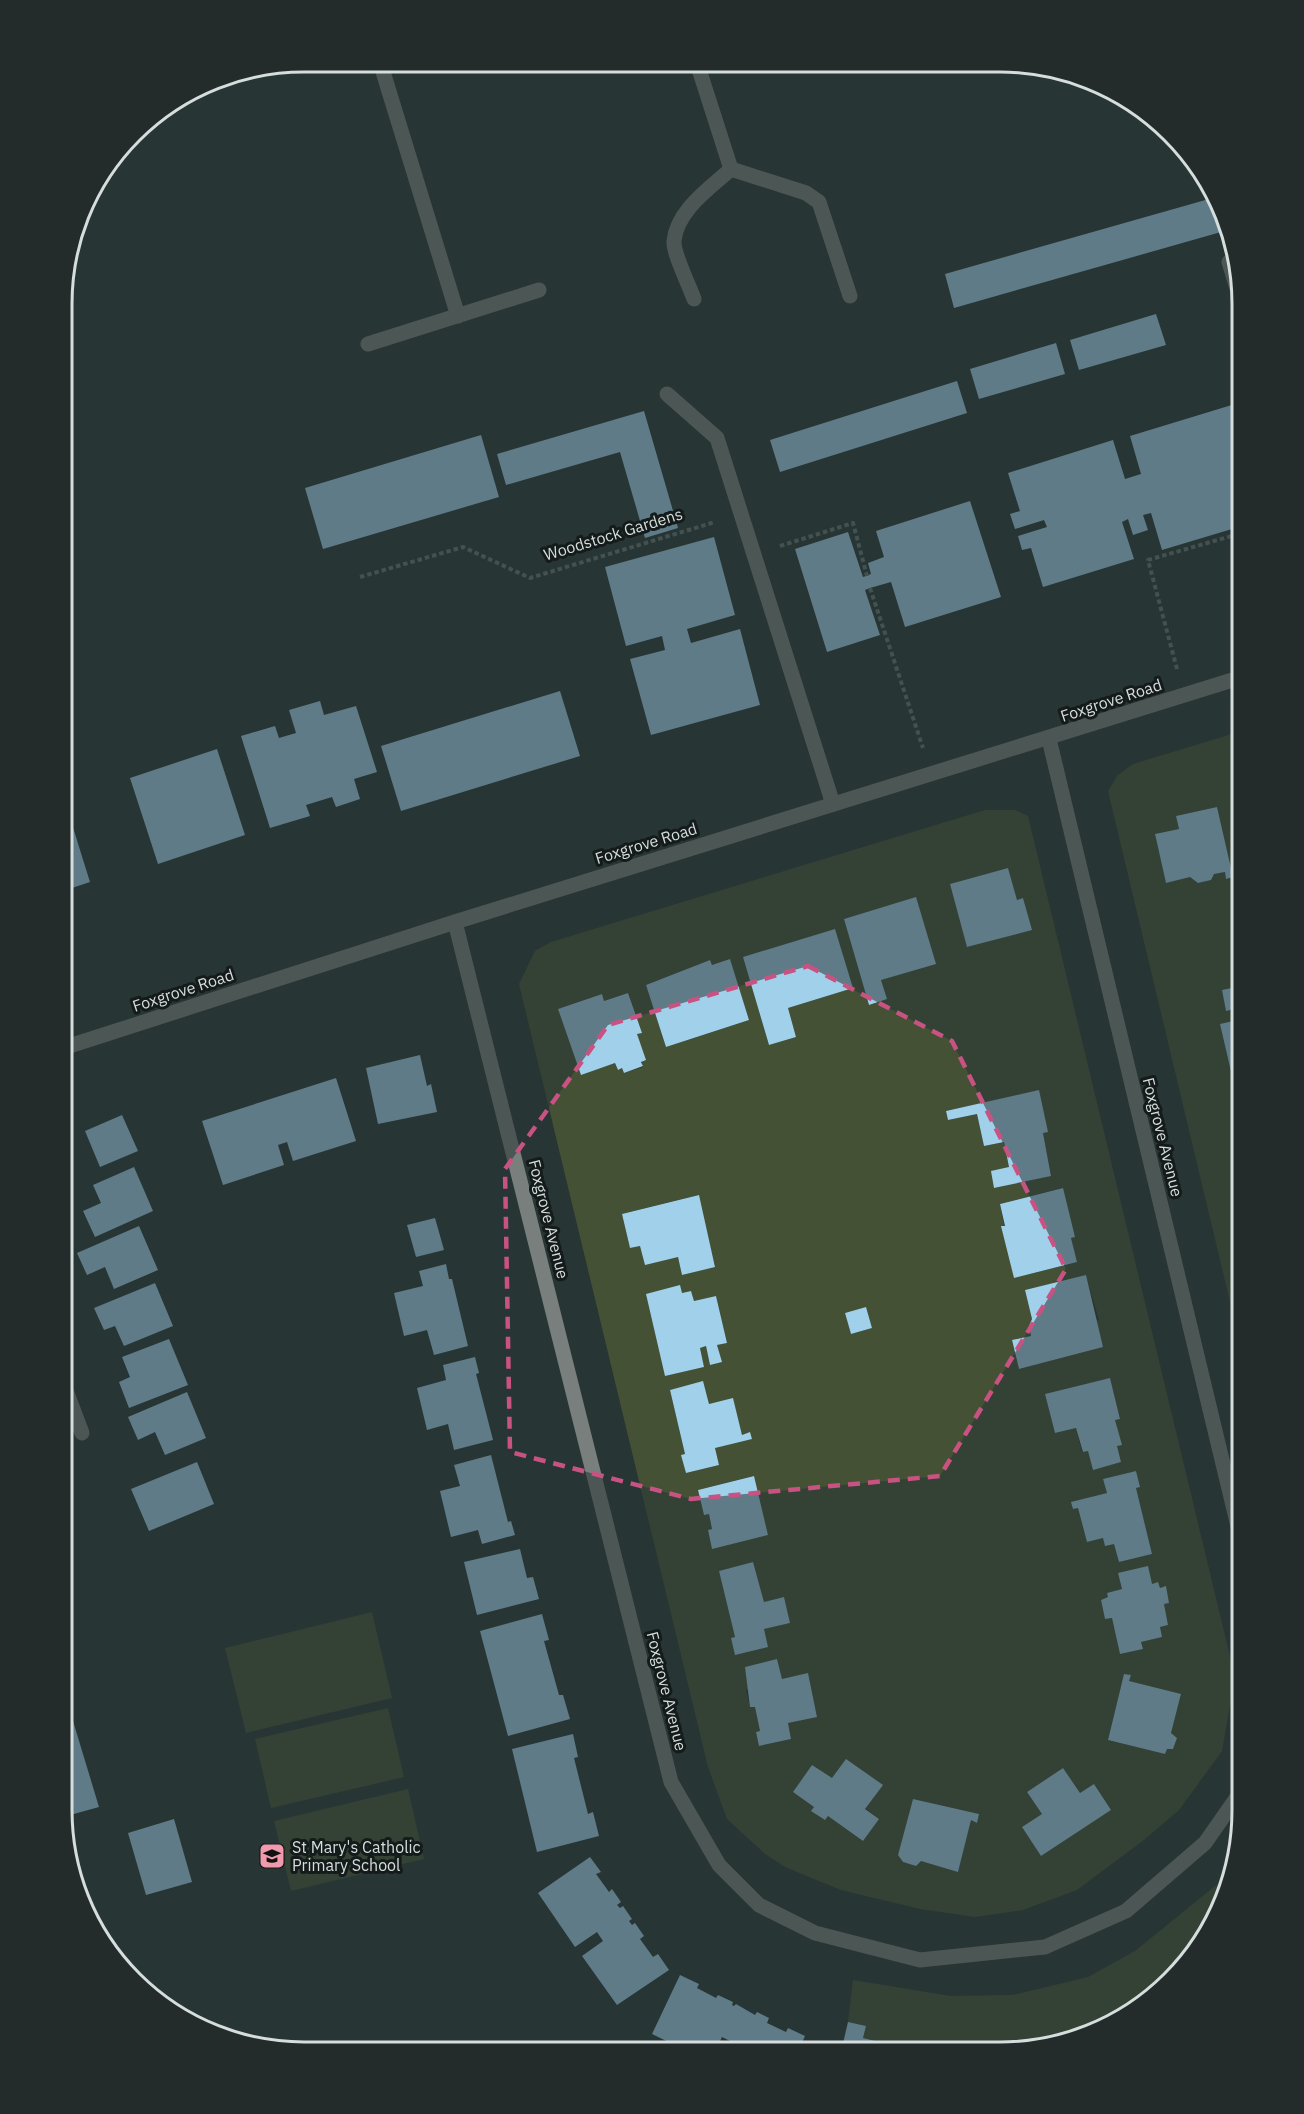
<svg xmlns="http://www.w3.org/2000/svg" width="1304" height="2114" font-family="'IBM Plex Sans',sans-serif">
	<style>
		.green { fill: #445135; fill-rule: evenodd }
		.building { fill: #a1d1ea }
		.lines { fill: none; stroke-linecap: round; stroke-linejoin: round }
		.path { stroke: #677373; stroke-width: 4; stroke-dasharray: 4.5 3; stroke-linecap: butt }
		.minor { stroke: #797f7c; stroke-width: 15 }
		.marked { fill: none; stroke: #c85382; stroke-width: 4.5; stroke-dasharray: 12 8; stroke-linejoin: round }
		.labels { text-anchor: middle; stroke-width: 6; stroke-linejoin: round; paint-order: stroke }
		.street-label { font-size: 16px; fill: #d5dddd; stroke: #151b1b }
		.poi-label { font-size: 16px; fill: #d5dddd; stroke: #151b1b; text-anchor: start }
		.rim { fill: none; stroke: #d5dddd; stroke-width: 3 }
	</style>
	<rect width="100%" height="100%" fill="#283535"/>
	<!-- green -->
	<g class="green">
		<path d="M1242,731V796L1232,799L1242,834V986L1222,991L1226,1010L1242,1007V1019L1221,1024L1240,1109H1242V1352L1108,791L1117,776L1133,764ZM1217,807L1233,877L1226,878L1225,872L1214,874L1211,880L1198,883L1190,877L1166,883L1155,834L1179,829L1176,816Z"/>
		<path d="M985,810H1015L1028,816L1235,1677L1222,1751L1179,1810L1144,1840L1077,1890L1023,1910L975,1917L920,1909L841,1890L785,1867L765,1854L727,1819L708,1767L519,984L535,951L551,942ZM1008,868L1017,900L1023,898L1031,930L968,947L950,884ZM916,898L881,980L887,999L869,1005L844,919ZM835,930L853,988L788,1008L796,1037L769,1045L743,957ZM710,960L712,965L730,960L749,1020L666,1047L646,985ZM628,993L641,1033L637,1034L643,1067L624,1073L622,1068L618,1070L615,1063L581,1074L558,1009L602,994L604,1001ZM1039,1091L1043,1133L1051,1175L995,1188L1009,1167L1004,1142L984,1146L977,1114L948,1120L946,1111ZM1062,1188L1075,1237L1071,1238L1077,1262L1014,1278L1000,1204ZM698,1195L715,1266L682,1275L678,1257L640,1246L630,1248L622,1214ZM1086,1276L1099,1320L1096,1321L1103,1347L1019,1369L1012,1341L1031,1336L1029,1326L1032,1319L1025,1290ZM691,1291L694,1301L716,1296L727,1343L717,1345L721,1362L710,1365L706,1346L700,1348L704,1367L665,1376L682,1293ZM866,1307L872,1328L851,1334L845,1313ZM1110,1378L1120,1418L1115,1420L1121,1444L1117,1446L1121,1462L1093,1469L1088,1451L1082,1452L1076,1428L1055,1433L1045,1394ZM703,1382L709,1404L733,1399L742,1435L750,1432L715,1448L719,1465L686,1473L682,1455L685,1454L670,1390ZM1136,1471L1139,1487L1136,1488L1152,1554L1119,1562L1114,1544L1103,1538L1087,1542L1078,1508L1073,1509L1072,1502L1107,1493L1103,1479ZM753,1476L768,1535L712,1548L708,1531L712,1529L709,1514L704,1515L698,1490ZM753,1562L764,1602L784,1597L790,1623L764,1629L735,1654L731,1638L735,1637L719,1571ZM1118,1573L1152,1584L1158,1582L1160,1588L1166,1587L1169,1603L1164,1604L1168,1625L1160,1627L1162,1637L1141,1642L1143,1649L1120,1654L1112,1618L1105,1619L1101,1600L1108,1597V1593L1122,1589ZM777,1659L782,1679L808,1674L817,1716L788,1723L791,1739L760,1746L756,1732L760,1731L755,1707H750L746,1690L750,1688L745,1667ZM1124,1674L1131,1675L1129,1681L1181,1695L1171,1733L1177,1738L1173,1749H1167L1165,1754L1108,1740ZM812,1765L879,1819L863,1841L828,1816L825,1820L812,1811L814,1807L793,1792ZM1063,1768L1080,1793L1094,1784L1111,1810L1041,1856L1022,1827L1042,1814L1027,1792ZM913,1799L979,1814L977,1823L971,1820L958,1871L921,1861L916,1866L903,1862L898,1855Z"/>
		<path d="M372,1612L392,1698L246,1733L225,1648Z"/>
		<path d="M388,1708L404,1777L271,1808L255,1739Z"/>
		<path d="M408,1789L424,1859L291,1891L274,1821Z"/>
		<path d="M1231,1873L1224,1902L1193,1957L1149,2001L1132,2004L1133,2011L1092,2034L1083,2036L1082,2032L1065,2034V2040L1003,2051L1001,2042L983,2044L984,2052H923L863,2038L866,2026L848,2022L853,1980L951,1996L1013,1995L1088,1977L1135,1951Z"/>
	</g>
	<!-- building -->
	<g class="building">
		<path d="M1216,197L1224,212L1228,230L954,308L945,274Z"/>
		<path d="M1156,314L1166,345L1079,370L1070,340Z"/>
		<path d="M1056,343L1065,374L979,399L970,369Z"/>
		<path d="M957,381L967,413L780,472L770,440Z"/>
		<path d="M1235,404L1242,426V459L1232,462L1235,470L1242,468V526L1162,550L1151,513L1143,515L1148,530L1133,535L1128,519L1122,522L1134,559L1043,587L1031,548L1022,550L1018,536L1047,527L1044,520L1015,529L1010,514L1020,511L1008,473L1113,440L1125,479L1141,474L1130,436Z"/>
		<path d="M644,411L678,528L645,538L620,452L506,485L497,454Z"/>
		<path d="M481,435L499,497L323,549L305,488Z"/>
		<path d="M970,501L1001,597L905,627L891,582L870,588L865,590L880,635L827,652L795,549L848,532L863,577L871,574L868,563L884,557L876,531Z"/>
		<path d="M714,537L735,615L687,629L691,643L740,629L760,705L651,735L630,659L665,650L662,636L626,646L605,567Z"/>
		<path d="M560,691L580,756L401,811L381,746Z"/>
		<path d="M320,701L324,715L356,706L377,772L354,779L360,799L336,807L332,797L306,805L310,816L270,828L241,736L275,726L279,738L296,733L289,710Z"/>
		<path d="M217,749L245,835L158,864L130,778Z"/>
		<path d="M1242,796V832L1232,799Z"/>
		<path d="M66,805L90,882L63,891V806Z"/>
		<path d="M1217,807L1233,877L1226,879L1225,872L1214,874L1211,880L1198,883L1190,877L1166,883L1155,834L1179,829L1176,816Z"/>
		<path d="M1008,868L1017,900L1023,898L1032,930L967,947L950,884Z"/>
		<path d="M916,897L936,964L881,980L887,999L869,1005L844,919Z"/>
		<path d="M835,929L853,988L788,1008L796,1037L769,1045L743,957Z"/>
		<path d="M730,959L749,1020L666,1047L646,985L710,960L712,965Z"/>
		<path d="M1242,986V1007L1226,1011L1222,990Z"/>
		<path d="M628,993L642,1033L637,1034L646,1060L641,1062L643,1066L624,1073L622,1068L618,1070L615,1063L581,1075L558,1009L602,994L604,1001Z"/>
		<path d="M1242,1019V1109L1240,1110L1220,1024Z"/>
		<path d="M420,1055L427,1086L431,1084L437,1112L378,1124L366,1068Z"/>
		<path d="M336,1078L356,1141L293,1161L287,1142L278,1145L284,1165L223,1185L202,1121Z"/>
		<path d="M1039,1090L1048,1132L1043,1133L1051,1176L994,1188L991,1171L1009,1167L1004,1142L984,1146L977,1114L948,1120L946,1111Z"/>
		<path d="M122,1115L138,1151L100,1167L85,1131Z"/>
		<path d="M134,1167L153,1211L95,1237L83,1211L101,1203L93,1185Z"/>
		<path d="M1063,1188L1075,1237L1071,1238L1077,1262L1014,1278L1001,1226H1005L1000,1204Z"/>
		<path d="M699,1195L715,1267L682,1275L678,1257L645,1265L640,1246L630,1248L622,1214Z"/>
		<path d="M435,1218L444,1250L416,1257L407,1225Z"/>
		<path d="M139,1226L158,1270L114,1289L105,1267L87,1275L77,1253Z"/>
		<path d="M446,1264L449,1279H452L468,1346L434,1355L427,1330L404,1336L394,1293L423,1286L419,1271Z"/>
		<path d="M1086,1275L1103,1347L1019,1369L1012,1340L1031,1336L1029,1326L1032,1319L1025,1290Z"/>
		<path d="M155,1283L173,1326L124,1346L115,1326L104,1330L94,1308Z"/>
		<path d="M680,1285L682,1293L691,1291L694,1301L716,1296L727,1343L717,1345L722,1362L710,1365L706,1346L700,1348L704,1367L665,1376L646,1294Z"/>
		<path d="M866,1307L872,1328L851,1334L845,1313Z"/>
		<path d="M169,1339L188,1385L129,1408L119,1382L130,1377L122,1357Z"/>
		<path d="M475,1357L479,1373L476,1374L493,1440L454,1450L448,1424L427,1430L417,1388L446,1380L443,1365Z"/>
		<path d="M1110,1378L1120,1419L1115,1420L1122,1445L1117,1446L1121,1462L1093,1470L1088,1451L1083,1452L1076,1428L1055,1433L1045,1394Z"/>
		<path d="M703,1381L709,1404L733,1398L742,1435L750,1432L752,1439L715,1448L719,1465L686,1473L681,1455L685,1454L670,1390Z"/>
		<path d="M187,1392L206,1438L165,1455L155,1432L138,1440L128,1417Z"/>
		<path d="M491,1455L508,1522L511,1521L515,1535L482,1544L478,1530L451,1537L440,1491L460,1486L454,1465Z"/>
		<path d="M197,1462L214,1504L149,1531L131,1489Z"/>
		<path d="M1136,1471L1140,1487L1136,1488L1152,1554L1119,1562L1114,1544L1105,1546L1103,1538L1087,1542L1078,1508L1073,1509L1071,1502L1107,1493L1103,1479Z"/>
		<path d="M754,1476L768,1535L712,1549L708,1530L712,1529L709,1514L704,1515L698,1490Z"/>
		<path d="M520,1549L527,1578L533,1577L539,1599L477,1615L464,1562Z"/>
		<path d="M753,1562L764,1602L784,1597L790,1623L764,1629L768,1647L735,1655L731,1638L735,1637L719,1571Z"/>
		<path d="M1148,1566L1152,1584L1158,1582L1160,1588L1166,1586L1169,1603L1164,1604L1168,1625L1160,1627L1162,1637L1141,1642L1143,1649L1120,1654L1112,1618L1105,1619L1101,1600L1108,1597L1107,1593L1122,1589L1118,1573Z"/>
		<path d="M542,1614L549,1640L544,1641L559,1695H563L570,1719L508,1736L480,1631Z"/>
		<path d="M777,1659L782,1679L808,1673L817,1717L788,1723L791,1739L759,1746L756,1732L760,1731L755,1707H750L745,1667Z"/>
		<path d="M1124,1674L1131,1675L1129,1681L1181,1694L1171,1733L1177,1738L1173,1749H1167L1165,1754L1108,1740Z"/>
		<path d="M70,1711L99,1807L63,1817L62,1713Z"/>
		<path d="M573,1734L578,1757L574,1758L588,1814L593,1812L599,1836L537,1852L512,1749Z"/>
		<path d="M846,1759L883,1785L865,1809L879,1819L863,1841L828,1816L825,1820L811,1811L814,1807L793,1792L812,1765L832,1778Z"/>
		<path d="M1063,1768L1080,1793L1094,1784L1111,1810L1041,1856L1022,1827L1042,1814L1027,1792Z"/>
		<path d="M913,1799L979,1814L977,1823L971,1820L958,1872L921,1861L916,1866L903,1862L898,1855Z"/>
		<path d="M174,1819L192,1882L146,1895L128,1833Z"/>
		<path d="M590,1857L601,1872L596,1874L609,1892L612,1889L621,1902L617,1905L620,1908L623,1906L632,1919L629,1921L632,1925L635,1923L644,1936L640,1939L653,1957L658,1954L669,1970L617,2005L582,1956L603,1941L597,1932L575,1947L538,1893Z"/>
		<path d="M680,1975L699,1984L697,1988L716,1998L718,1995L733,2002L732,2005L734,2006L736,2004L755,2015L757,2012L769,2018L767,2023L786,2032L788,2028L805,2036L798,2052H728L732,2042L722,2037L715,2052H689L652,2034Z"/>
		<path d="M1149,2001L1147,2003L1133,2011L1131,2004Z"/>
		<path d="M848,2022L866,2026L863,2038L919,2052H841Z"/>
		<path d="M1083,2032V2036L1065,2040V2034Z"/>
		<path d="M1001,2042L1003,2052H984L983,2044Z"/>
	</g>
	<g class="lines">
		<!-- path -->
		<g class="path">
			<path d="M780,546L853,523L867,576"/>
			<path d="M360,577L463,547L530,578L715,522"/>
			<path d="M870,588L923,748"/>
			<path d="M1177,669L1148,560L1242,533"/>
		</g>
		<!-- minor -->
		<g class="minor">
			<path d="M380,62L458,316"/>
			<path d="M697,63L731,169"/>
			<path d="M731,169L806,193L819,202L850,296"/>
			<path d="M1229,262L1242,305"/>
			<path d="M694,299C689,285 673,253 674,241C677,210 710,188 731,169"/>
			<path d="M368,344L539,290"/>
			<path d="M667,394L717,438L833,804"/>
			<path d="M1049,739L1242,1543"/>
			<path d="M455,922L671,1782L719,1865L759,1905L815,1933L920,1960L1045,1947L1126,1911L1205,1843L1242,1790"/>
			<path d="M63,1048L455,922L1242,677"/>
			<path d="M62,1380L82,1433"/>
		</g>
	</g>
	<!-- marked area -->
	<path d="M0 0H1304V2114H0ZM808,966L952,1041L1066,1269L940,1476L691,1499L510,1452L505,1169L608,1025Z" fill="#283535" fill-opacity=".55" fill-rule="evenodd"/>
	<path class="marked" d="M808,966L952,1041L1066,1269L940,1476L691,1499L510,1452L505,1169L608,1025Z"/>
	<!-- icons -->
	<defs>
		<g id="school-square" transform="scale(1.35)"><rect x="-9" y="-9" width="18" height="18" rx="4" fill="#f29aad" stroke="#151b1b"/><path d="M0-5L7-2L0 1L-7-2ZM-4 1L0 2.5L4 1V4Q0 6-4 4Z" fill="#111"/></g>
	</defs>
	<g fill-rule="evenodd">
		<use href="#school-square" x="272" y="1856"/>
	</g>
	<g class="labels">
		<!-- street labels -->
		<g class="street-label">
			<text transform="translate(613 534) rotate(-17)" y="6">Woodstock Gardens</text>
			<text transform="translate(1111 700) rotate(-18)" y="6">Foxgrove Road</text>
			<text transform="translate(646 843) rotate(-17)" y="6">Foxgrove Road</text>
			<text transform="translate(183 990) rotate(-18)" y="6">Foxgrove Road</text>
			<text transform="translate(1163 1137) rotate(76)" y="6">Foxgrove Avenue</text>
			<text transform="translate(549 1219) rotate(76)" y="6">Foxgrove Avenue</text>
			<text transform="translate(667 1691) rotate(76)" y="6">Foxgrove Avenue</text>
		</g>
		<!-- poi labels -->
		<g class="poi-label">
			<text x="292" y="1853">St Mary's Catholic<tspan x="292" dy="18">Primary School</tspan></text>
		</g>
	</g>
	<!-- crop -->
	<path d="M0 0H1304V2114H0ZM304 72H1000A232 232 0 0 1 1232 304V1810A232 232 0 0 1 1000 2042H304A232 232 0 0 1 72 1810V304A232 232 0 0 1 304 72Z" fill="#242b2b" fill-rule="evenodd"/>
	<path class="rim" d="M304 72H1000A232 232 0 0 1 1232 304V1810A232 232 0 0 1 1000 2042H304A232 232 0 0 1 72 1810V304A232 232 0 0 1 304 72Z"/>
</svg>
